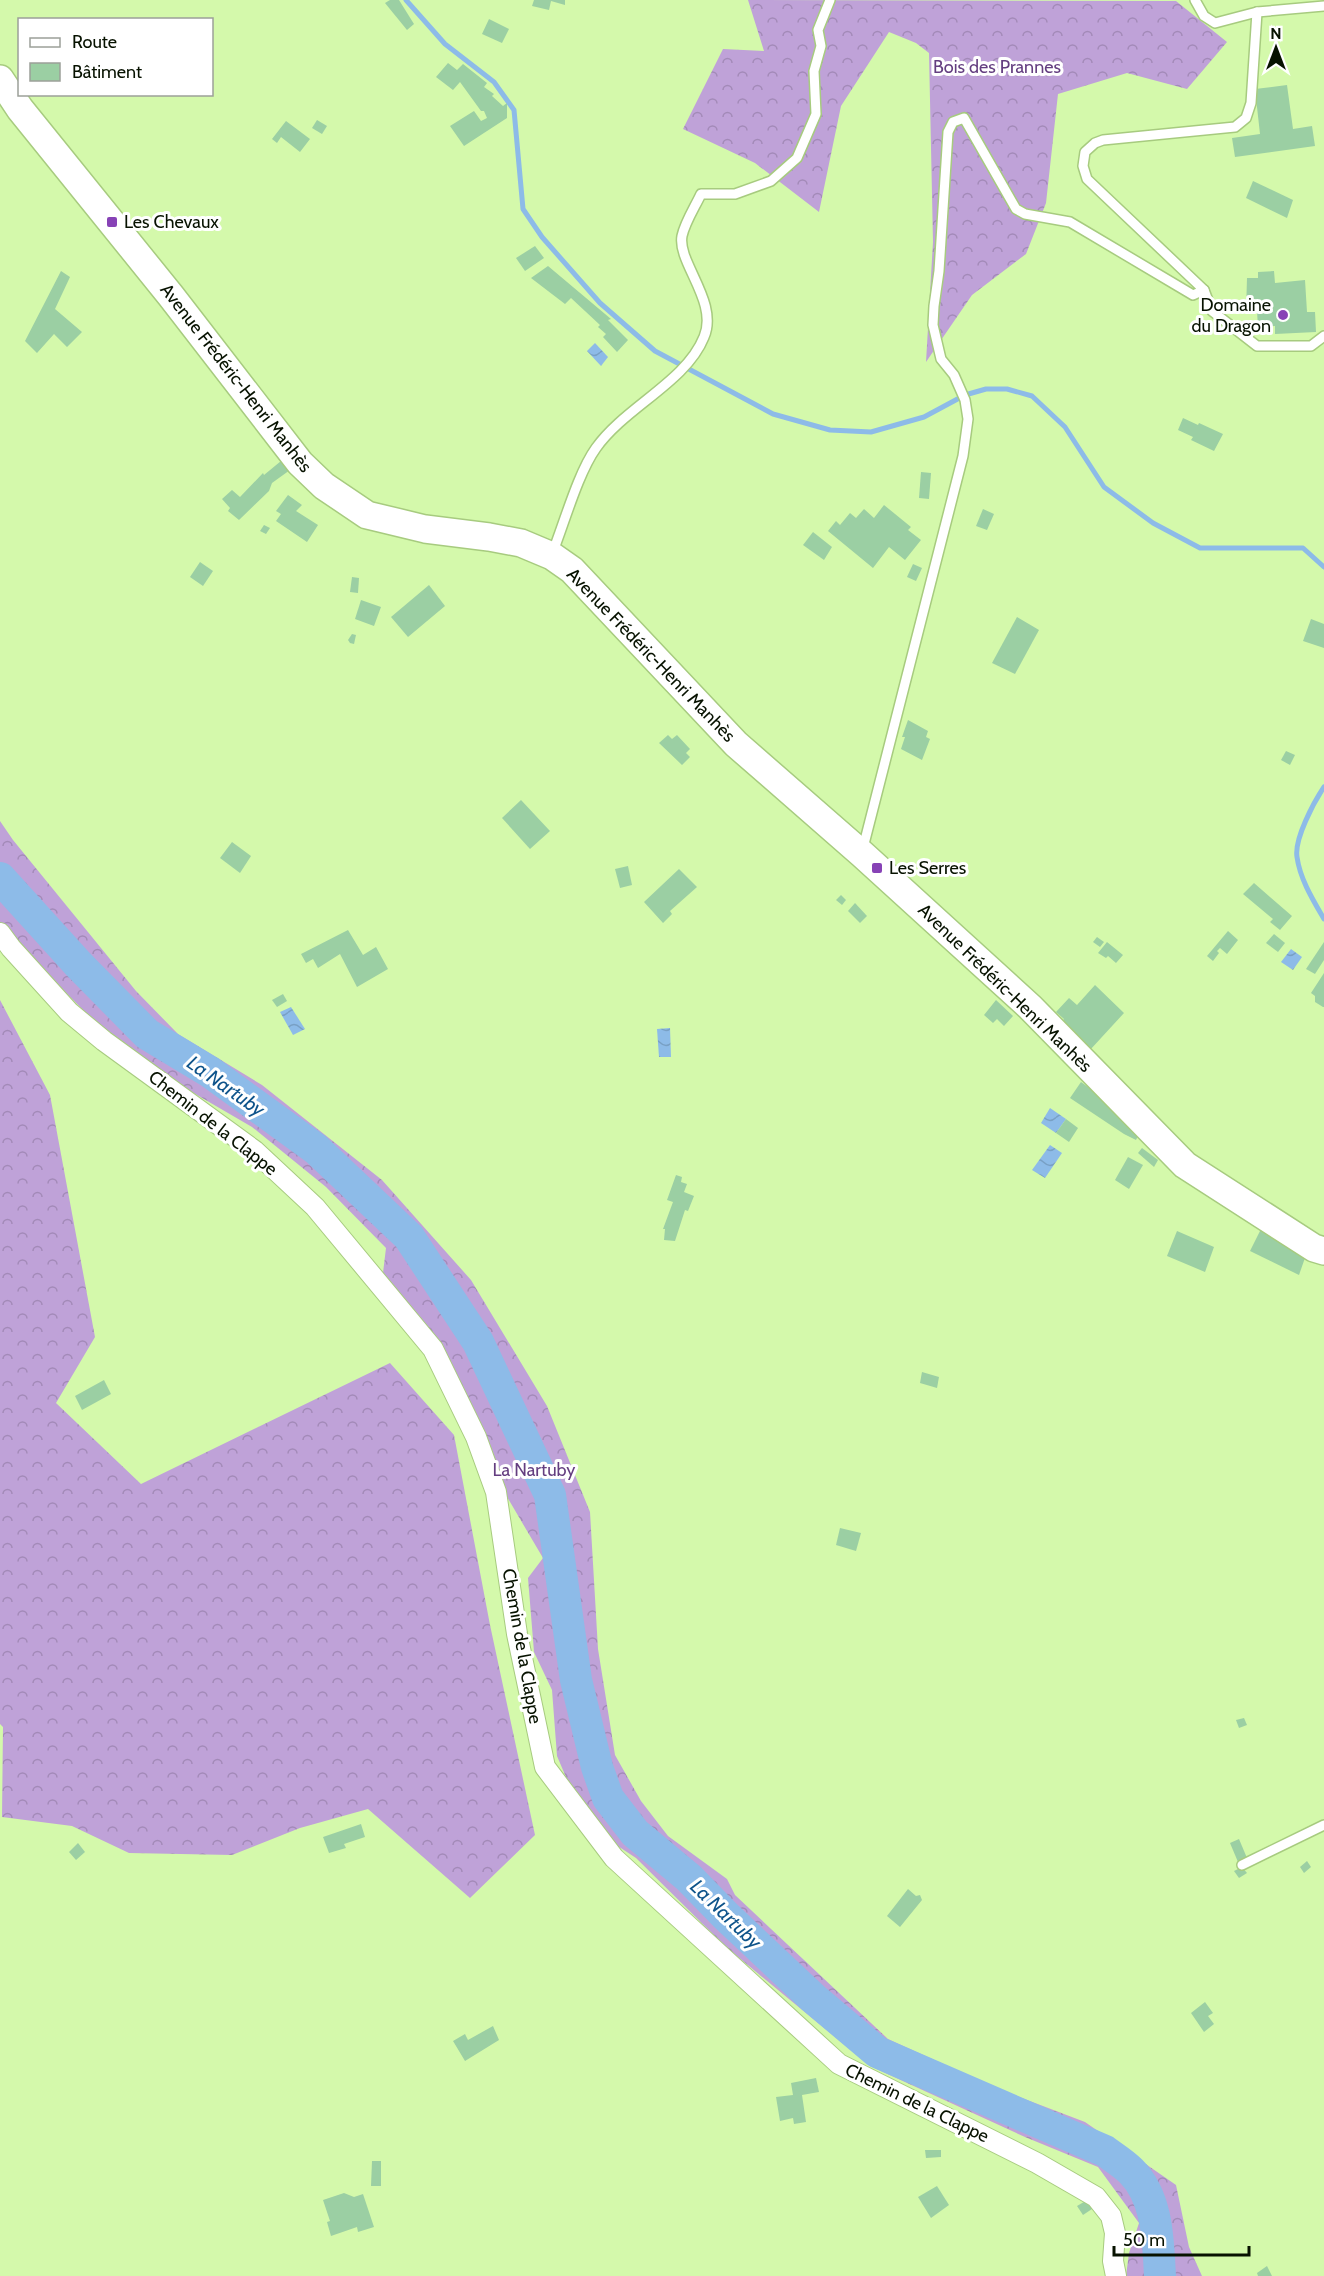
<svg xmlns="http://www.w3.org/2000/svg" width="1324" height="2276" font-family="Cabin,sans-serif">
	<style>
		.forest { fill: url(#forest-crowns) }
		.water { fill: url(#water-waves) }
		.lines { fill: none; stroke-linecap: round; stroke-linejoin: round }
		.stream { stroke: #8dbbe8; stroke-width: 5 }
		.river { stroke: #8dbbe8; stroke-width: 32 }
		.building { fill: #9bcfa3 }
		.lane-casing { stroke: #a7cb7f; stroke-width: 12 }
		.street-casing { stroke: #a7cb7f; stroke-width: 22 }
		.secondary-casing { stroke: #a7cb7f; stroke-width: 30 }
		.lane { stroke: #fff; stroke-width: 9 }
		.street { stroke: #fff; stroke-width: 20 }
		.secondary { stroke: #fff; stroke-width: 27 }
		.poi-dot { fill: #8742b6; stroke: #fff; stroke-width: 2 }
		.labels { text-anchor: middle; stroke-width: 6; stroke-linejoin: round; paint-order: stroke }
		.park-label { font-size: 18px; fill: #643e80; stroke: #fff }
		.poi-label { font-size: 18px; fill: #071200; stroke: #fff; text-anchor: start }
		.street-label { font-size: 18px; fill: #071200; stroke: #fff }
		.water-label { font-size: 20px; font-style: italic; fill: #0f548b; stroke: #fff }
	</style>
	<defs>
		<pattern id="forest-crowns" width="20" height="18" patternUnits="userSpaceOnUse" patternTransform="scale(1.5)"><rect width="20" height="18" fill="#bfa2d8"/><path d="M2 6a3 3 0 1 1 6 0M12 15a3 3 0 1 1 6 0" fill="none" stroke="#a38ab8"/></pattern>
		<pattern id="water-waves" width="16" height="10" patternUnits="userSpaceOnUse" patternTransform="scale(1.5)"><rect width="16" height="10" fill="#8dbbe8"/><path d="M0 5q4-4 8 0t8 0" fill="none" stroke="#78a0c5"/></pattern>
	</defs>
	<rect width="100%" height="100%" fill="#d4f9ab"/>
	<!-- forest -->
	<g class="forest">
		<path d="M748,0L1176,1L1227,42L1187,89L1127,73L1058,94L1046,203L1026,254L972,295L926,362L933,242L929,53L916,43L889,32L841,106L819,212L755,163L683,129L723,49L764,51Z"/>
		<path d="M0,821L13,840L136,991L178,1034L262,1085L382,1180L471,1280L547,1406L590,1512L598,1649L615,1755L641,1801L668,1836L727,1879L735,1895L888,2039L996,2088L1085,2122L1176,2185L1189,2247L1202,2276H1126L1129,2253L1139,2223L1098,2167L1025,2137L870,2066L726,1947L636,1858L604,1837L577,1803L557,1756L552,1690L534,1652L528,1578L543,1558L500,1485L480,1423L438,1342L383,1273L386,1248L326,1187L252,1127L185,1088L91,1018L0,926Z"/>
		<path d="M0,1000L50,1095L95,1337L56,1403L141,1484L390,1363L454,1435L490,1625L535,1835L470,1898L368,1809L300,1828L232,1855L129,1853L72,1826L2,1817L3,1727L0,1724Z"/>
	</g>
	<!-- water -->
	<g class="water">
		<path d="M595,343L608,357L601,366L587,351Z"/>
		<path d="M1291,949L1302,957L1293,970L1281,962Z"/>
		<path d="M291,1007L305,1029L293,1035L280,1012Z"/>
		<path d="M670,1028L671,1057H659L657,1029Z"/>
		<path d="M1050,1108L1066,1119L1056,1133L1041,1123Z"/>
		<path d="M1050,1145L1062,1153L1045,1178L1032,1170Z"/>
	</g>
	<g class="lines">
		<!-- stream -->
		<g class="stream">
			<path d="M406,0L445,44L494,82L514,110L523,209L542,237L600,303L655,351L773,414L830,430L871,432L924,417L965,395L986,389H1007L1032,396L1065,427L1104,487L1153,523L1200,548H1303L1324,567"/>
			<path d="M1324,787C1314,802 1294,839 1297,857C1300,879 1313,900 1324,919"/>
		</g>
		<!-- river -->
		<path class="river" d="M0,878L79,965L147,1034L210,1072L316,1149L409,1237L478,1342L550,1495L576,1680L597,1767L608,1798L635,1833L689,1878L726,1916L813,1998L877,2052L1105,2151C1113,2157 1123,2163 1131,2171C1158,2198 1158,2240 1160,2276"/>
	</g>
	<!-- building -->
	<g class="building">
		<path d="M390,0H399L414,24L407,30L385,3Z"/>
		<path d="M534,0H565V5L551,1L549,10L532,6Z"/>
		<path d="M489,19L509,29L502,43L482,34Z"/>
		<path d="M448,63L457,70L463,64L487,83L484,87L494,94L492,96L503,106L507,103V118L464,146L450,126L474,111L481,121L487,118L484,111H481L460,82L453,90L436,77Z"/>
		<path d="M1287,85L1293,129L1312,126L1315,146L1235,157L1232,138L1260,134L1255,89Z"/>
		<path d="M317,120L327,126L322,134L312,128Z"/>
		<path d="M286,121L310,139L300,152L281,137L277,143L272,139Z"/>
		<path d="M1253,181L1293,200L1287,218L1246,198Z"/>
		<path d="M535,246L544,258L525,271L516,258Z"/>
		<path d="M548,266L611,319L608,320L628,340L617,352L603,337L606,334L598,327L600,325L571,298L565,304L531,278Z"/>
		<path d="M61,271L70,277L55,309L82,332L67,347L54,334L37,353L25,341Z"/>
		<path d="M1274,271L1275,283L1305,280L1307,312H1315L1316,332L1275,334V326L1258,327L1257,311L1246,312L1247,278H1258V272Z"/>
		<path d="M1183,418L1198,425L1199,423L1223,434L1214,451L1191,440L1193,437L1178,430Z"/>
		<path d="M281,461L290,470L272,483L269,491L239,520L228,511L230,508L222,499L232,490L240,497L263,473L264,475Z"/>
		<path d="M921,472L931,473L929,499L919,498Z"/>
		<path d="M288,495L302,505L296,511L318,525L307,542L276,521L281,514L276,511Z"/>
		<path d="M884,505L911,527L908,530L921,540L905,560L889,547L873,568L828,531L836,521L840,525L850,513L856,518L864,509L874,518Z"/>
		<path d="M983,509L994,514L987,530L976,526Z"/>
		<path d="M264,525L270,528L266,534L260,531Z"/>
		<path d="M813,532L832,547L824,560L803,545Z"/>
		<path d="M200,562L213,571L203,586L190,577Z"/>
		<path d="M913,564L922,568L916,581L907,577Z"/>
		<path d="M352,577L359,578L358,593L350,592Z"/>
		<path d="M429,585L445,606L408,637L391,617Z"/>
		<path d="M361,600L381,607L374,626L355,619Z"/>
		<path d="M1017,617L1039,630L1015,674L992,663Z"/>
		<path d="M1311,619L1324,624V648L1303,641Z"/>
		<path d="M352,634L356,635L354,644L350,643L348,640Z"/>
		<path d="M908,720L928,731L926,737L930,739L922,760L901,749L905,737H902Z"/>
		<path d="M668,735L672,739L677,735L690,749L686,753L690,757L682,765L659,743Z"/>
		<path d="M1286,751L1295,755L1290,765L1281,760Z"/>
		<path d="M521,800L550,831L530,849L502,818Z"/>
		<path d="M232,842L251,856L240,873L220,858Z"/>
		<path d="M628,866L632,885L620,888L615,869Z"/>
		<path d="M679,869L697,887L670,911L672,914L663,923L644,902Z"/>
		<path d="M1254,883L1292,916L1280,930L1270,922L1273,919L1243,894Z"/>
		<path d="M841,895L846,900L842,905L836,900Z"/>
		<path d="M855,903L867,916L860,923L848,911Z"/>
		<path d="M348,930L363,955L376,947L388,969L357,987L340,954L318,968L313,959L306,963L301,954Z"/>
		<path d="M1228,931L1238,940L1227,954L1220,948L1217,951L1219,953L1213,961L1207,956Z"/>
		<path d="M1274,934L1285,943L1278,952L1266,943Z"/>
		<path d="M1097,937L1104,942L1100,947L1093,942Z"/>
		<path d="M1107,942L1123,955L1116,963L1108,956L1106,958L1098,953Z"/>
		<path d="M1324,942V960L1315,974L1306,969Z"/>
		<path d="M1324,973V1007H1323L1315,1002V996L1311,993Z"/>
		<path d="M1095,985L1124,1013L1090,1050L1061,1023L1064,1019L1056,1012L1069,998L1077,1005Z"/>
		<path d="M283,994L287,1001L277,1007L272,1000Z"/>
		<path d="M996,1000L1013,1016L1004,1026L997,1019L993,1023L984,1015Z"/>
		<path d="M1081,1082L1125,1114L1139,1134L1136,1140L1124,1134L1070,1098Z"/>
		<path d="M1066,1119L1078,1128L1069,1142L1056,1133Z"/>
		<path d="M1142,1148L1158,1160L1154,1167L1138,1153Z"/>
		<path d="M1128,1157L1143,1165L1129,1189L1115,1180Z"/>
		<path d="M676,1175L682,1177L681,1182L687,1184L684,1192L694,1196L688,1211L685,1210L675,1241L664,1240L665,1229H663L673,1202L667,1200Z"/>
		<path d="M1261,1229L1306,1255L1299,1275L1250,1251Z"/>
		<path d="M1177,1231L1214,1247L1205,1272L1167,1256Z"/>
		<path d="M922,1372L939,1377L937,1388L920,1383Z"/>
		<path d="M104,1380L111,1394L82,1410L75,1396Z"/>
		<path d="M840,1528L861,1533L856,1551L836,1545Z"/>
		<path d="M1244,1718L1247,1725L1239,1728L1236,1720Z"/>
		<path d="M361,1824L365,1837L344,1844L346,1848L329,1853L323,1837Z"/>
		<path d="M1239,1839L1247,1858L1238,1862L1230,1843Z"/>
		<path d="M78,1843L85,1852L76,1860L69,1852Z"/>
		<path d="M1307,1861L1311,1867L1304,1873L1300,1867Z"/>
		<path d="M1242,1867L1247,1873L1239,1878L1234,1871Z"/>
		<path d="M908,1889L916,1896L920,1895L922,1900L900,1927L887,1916Z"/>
		<path d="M1205,2002L1213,2013L1208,2016L1214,2024L1204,2032L1191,2013Z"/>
		<path d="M493,2026L499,2040L465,2061L453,2041L465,2034L468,2040Z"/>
		<path d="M816,2078L819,2092L802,2095L806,2122L794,2124L793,2118L780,2121L776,2097L793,2095L791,2083Z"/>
		<path d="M925,2150H941V2157L926,2158Z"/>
		<path d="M372,2161H381V2186H371Z"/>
		<path d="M937,2186L949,2205L931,2218L918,2197Z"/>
		<path d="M344,2193L354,2197L363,2194L374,2227L358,2232L357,2227L331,2236L327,2222L330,2221L323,2200Z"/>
		<path d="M1089,2199L1095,2207L1083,2215L1077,2206Z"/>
		<path d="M1267,2266L1272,2276H1258L1257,2273Z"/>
	</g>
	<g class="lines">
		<!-- lane casing -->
		<g class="lane-casing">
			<g id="lane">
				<path d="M1195,0L1204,16L1215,23L1257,12L1324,6"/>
				<path d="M1204,290L1212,311L1257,346H1311L1324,336"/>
				<path d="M552,554C564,524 578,473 596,448C625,407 686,382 704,337C719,302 677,262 682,236C685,222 695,207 701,194H735L771,181L797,158L816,114L814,71L821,46L818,30L830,0"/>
				<path d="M863,848L963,456L968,419L965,400L954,375L941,359L933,325L934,306L939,271L948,132L953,122L964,118L1016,209L1025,214L1070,222L1193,295L1204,290L1087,179L1083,166L1085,152L1095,143L1103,140L1235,127L1246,118L1251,103L1257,12"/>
				<path d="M1242,1865L1324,1825"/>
			</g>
		</g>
		<!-- street casing -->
		<g class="street-casing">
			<path id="street" d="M0,933L11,948L69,1012L104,1041L255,1151L315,1207L433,1349L476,1437L496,1492L517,1634L545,1767L614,1858L839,2064L1037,2163L1096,2197L1111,2216L1115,2233L1113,2261L1116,2276"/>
		</g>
		<!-- secondary casing -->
		<g class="secondary-casing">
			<path id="secondary" d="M0,79L20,109L171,296L300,463L324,486L367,515L425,529L489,537L521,543L552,556L572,570L736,744L862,854L1030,1007L1185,1165L1314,1248L1324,1251"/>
		</g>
		<!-- lane -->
		<use href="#lane" class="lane"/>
		<!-- street -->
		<use href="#street" class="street"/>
		<!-- secondary -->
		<use href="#secondary" class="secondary"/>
	</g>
	<!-- markers -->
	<g class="poi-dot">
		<rect x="106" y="216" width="12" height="12" rx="3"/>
		<circle cx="1283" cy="315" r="6"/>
		<rect x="871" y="862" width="12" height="12" rx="3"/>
	</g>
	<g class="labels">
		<!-- park labels -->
		<g class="park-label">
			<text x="997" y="73">Bois des Prannes</text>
			<text x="534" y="1476">La Nartuby</text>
		</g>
		<!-- poi labels -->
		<g class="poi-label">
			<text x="124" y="228">Les Chevaux</text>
			<text x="1271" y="311" text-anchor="end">Domaine<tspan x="1271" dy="21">du Dragon</tspan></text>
			<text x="889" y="874">Les Serres</text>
		</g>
		<!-- street labels -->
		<g class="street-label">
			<text transform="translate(236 378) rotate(52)" y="6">Avenue Frédéric-Henri Manhès</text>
			<text transform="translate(651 655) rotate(46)" y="6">Avenue Frédéric-Henri Manhès</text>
			<text transform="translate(1005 988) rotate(44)" y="6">Avenue Frédéric-Henri Manhès</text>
			<text transform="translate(213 1123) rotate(38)" y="6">Chemin de la Clappe</text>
			<text transform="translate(522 1646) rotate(80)" y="6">Chemin de la Clappe</text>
			<text transform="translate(917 2103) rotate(26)" y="6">Chemin de la Clappe</text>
		</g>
		<!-- water labels -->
		<g class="water-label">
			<text transform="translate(226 1086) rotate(35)" y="7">La Nartuby</text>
			<text transform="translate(726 1914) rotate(44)" y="7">La Nartuby</text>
		</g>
	</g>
	<!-- legend -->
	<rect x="18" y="18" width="195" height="78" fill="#ffffff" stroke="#9ca099" stroke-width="1.5"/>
	<rect x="30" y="38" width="30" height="9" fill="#ffffff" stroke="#9ca099" stroke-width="1.5"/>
	<text x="72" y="48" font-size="18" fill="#071200">Route</text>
	<rect x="30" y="63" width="30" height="18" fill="#9bcfa3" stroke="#9ca099" stroke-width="1.5"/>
	<text x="72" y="78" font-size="18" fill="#071200">Bâtiment</text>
	<!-- north arrow -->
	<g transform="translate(1276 48)" stroke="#ffffff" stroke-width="4.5" paint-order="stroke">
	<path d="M0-4.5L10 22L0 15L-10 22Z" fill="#071200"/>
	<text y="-9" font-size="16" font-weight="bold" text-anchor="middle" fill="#071200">N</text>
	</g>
	<!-- scale -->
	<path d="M1114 2246v9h135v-9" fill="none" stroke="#071200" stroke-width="3"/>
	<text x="1123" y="2246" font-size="18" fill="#071200" stroke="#ffffff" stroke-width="4.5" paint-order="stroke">50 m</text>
</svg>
